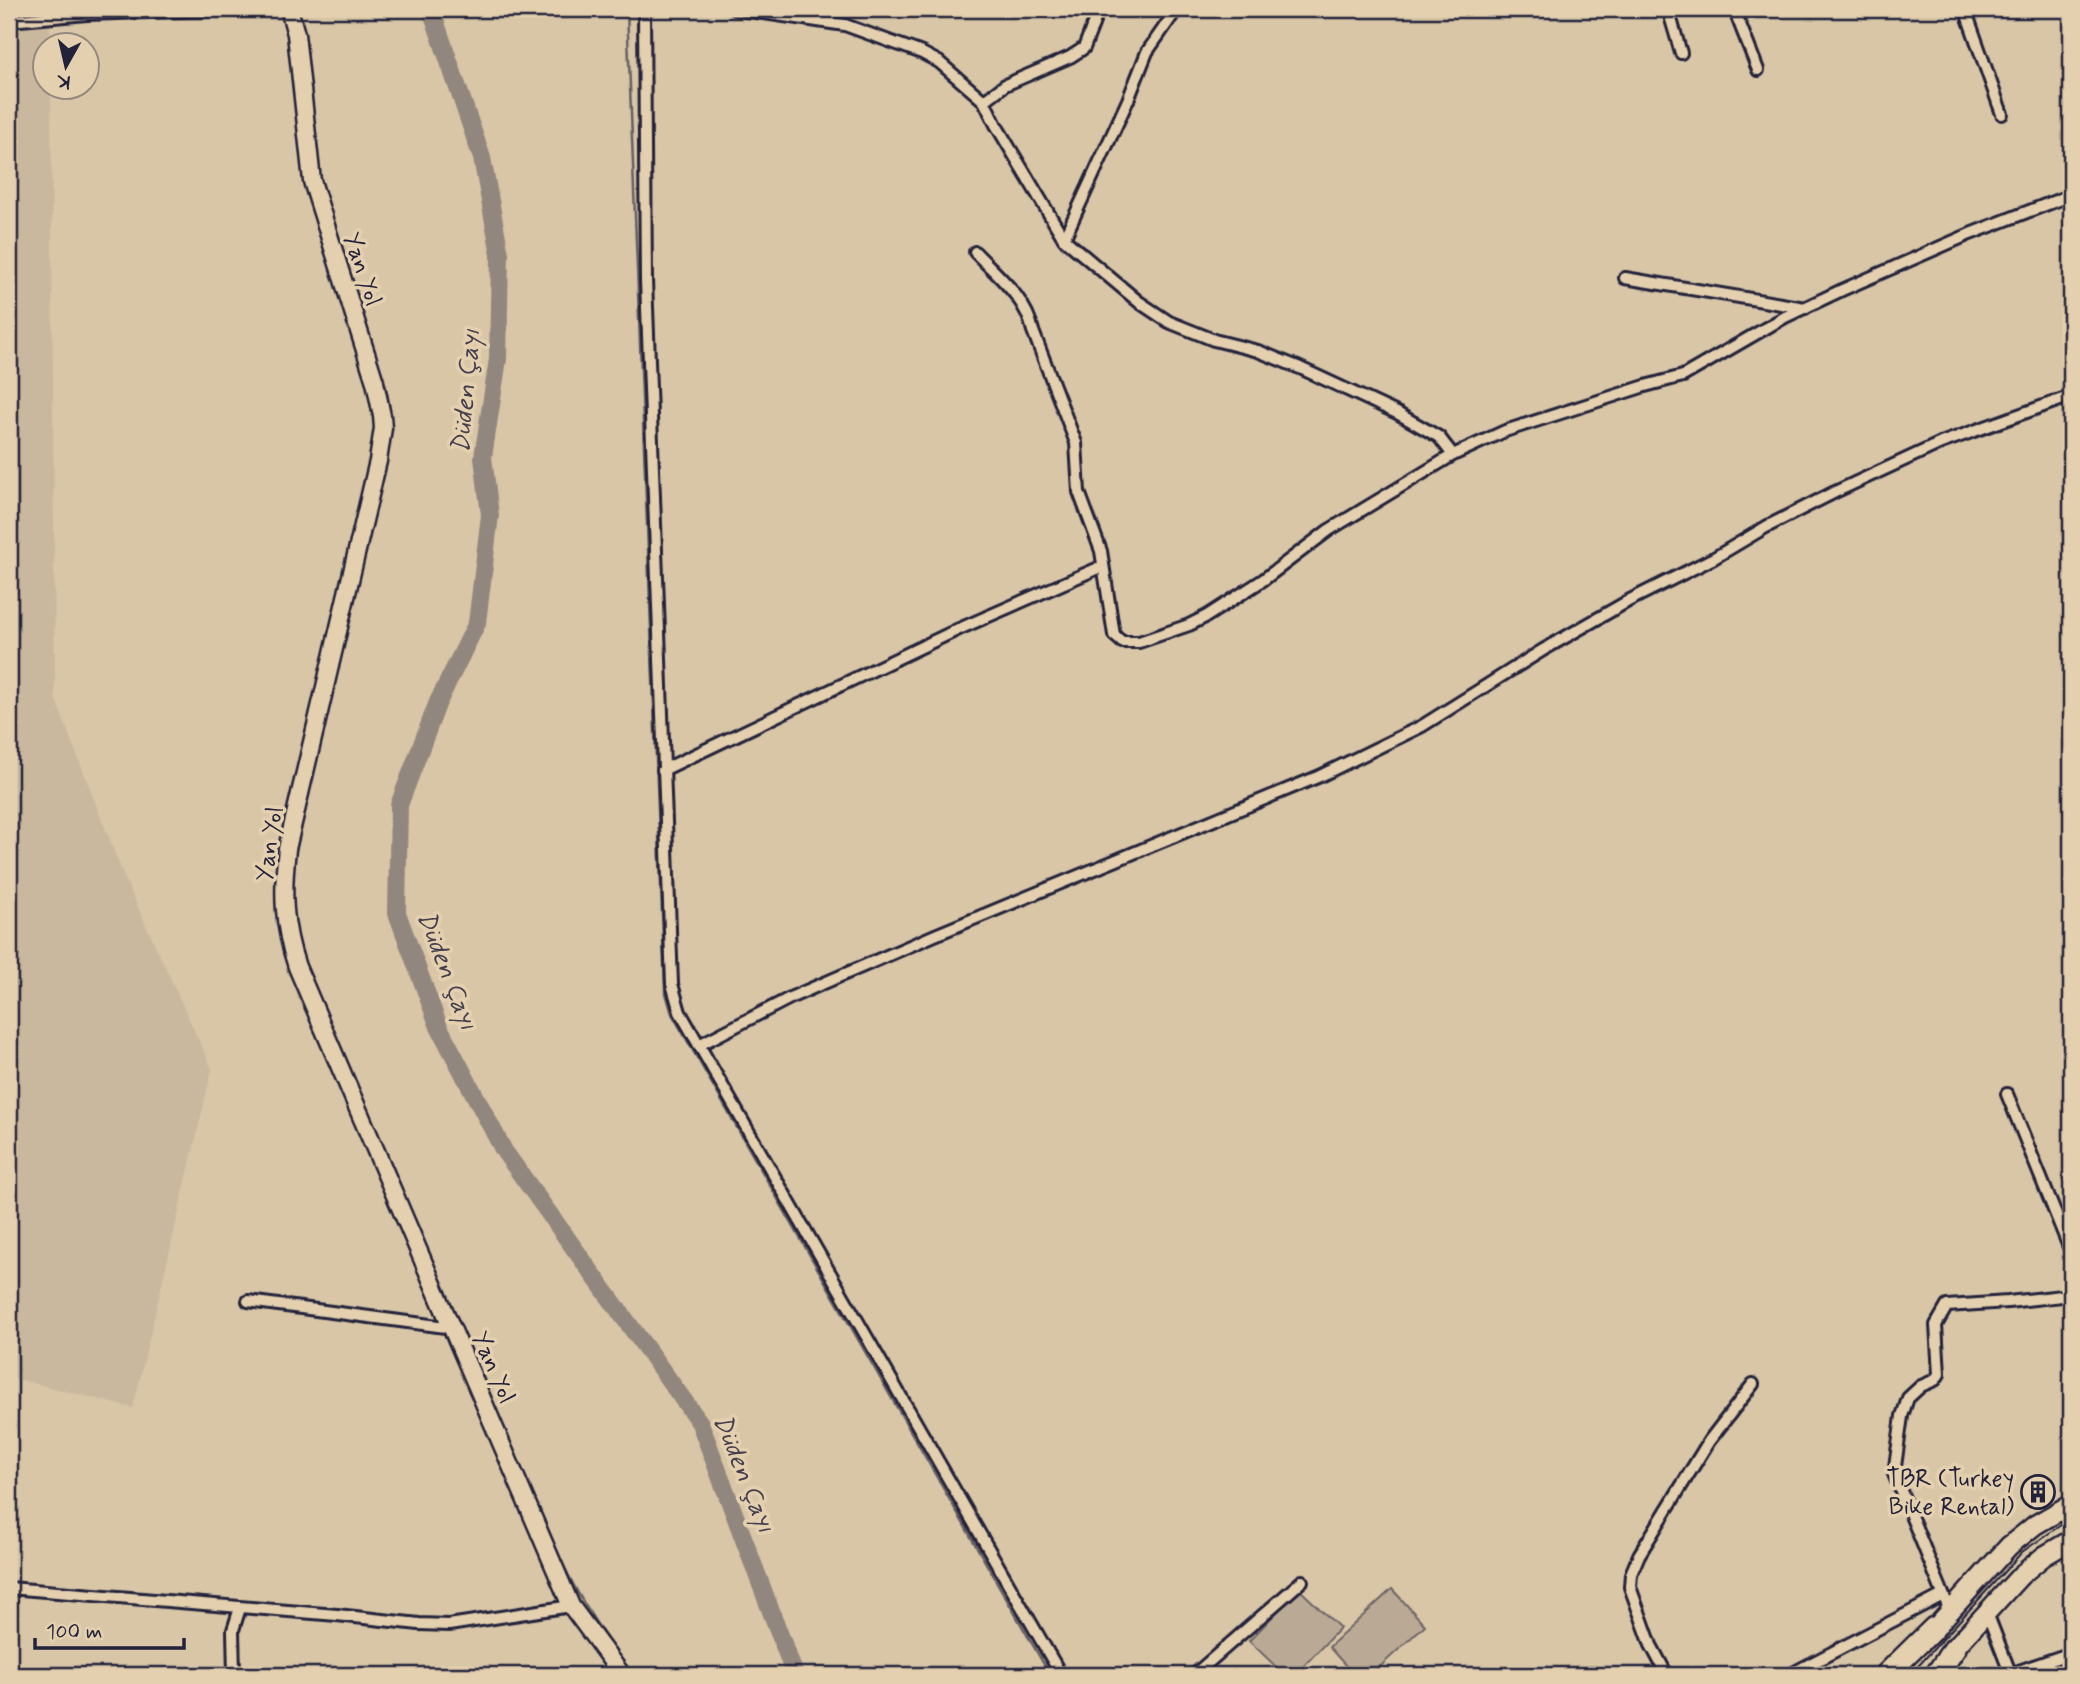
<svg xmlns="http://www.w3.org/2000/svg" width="2080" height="1684" viewBox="0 0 2080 1684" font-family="Mynerve,sans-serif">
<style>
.built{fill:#c9b89e}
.pitch{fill:#baaa95;stroke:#6e6668;stroke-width:2}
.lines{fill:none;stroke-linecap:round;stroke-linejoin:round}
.stream{stroke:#655f63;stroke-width:2.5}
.river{stroke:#92877e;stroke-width:18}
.street-casing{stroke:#22223b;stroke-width:16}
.secondary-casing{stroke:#22223b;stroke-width:21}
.primary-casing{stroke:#22223b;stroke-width:23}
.highway-casing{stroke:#22223b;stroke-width:26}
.street{stroke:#e4d0ae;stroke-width:10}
.secondary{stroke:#e4d0ae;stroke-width:16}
.primary{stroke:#e4d0ae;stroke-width:18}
.highway{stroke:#e4d0ae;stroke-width:21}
.tram{stroke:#22223b;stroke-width:2}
.labels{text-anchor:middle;stroke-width:7;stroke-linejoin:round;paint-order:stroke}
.street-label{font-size:24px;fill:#22223b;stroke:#e4d0ae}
.poi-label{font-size:24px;fill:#22223b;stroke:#e4d0ae;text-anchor:end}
.water-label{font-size:26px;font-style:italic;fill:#44404f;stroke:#e4d0ae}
</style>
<rect width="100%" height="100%" fill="#d8c6a7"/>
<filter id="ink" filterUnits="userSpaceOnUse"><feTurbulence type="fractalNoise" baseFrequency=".0143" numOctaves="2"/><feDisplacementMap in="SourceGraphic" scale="14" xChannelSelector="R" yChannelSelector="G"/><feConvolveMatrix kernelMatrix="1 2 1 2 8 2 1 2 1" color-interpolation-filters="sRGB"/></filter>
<g filter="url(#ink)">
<polygon class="built" points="50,24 50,45 46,46 46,88 51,88 55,698 124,877 212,1069 133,1408 9,1377 9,29"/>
<g class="pitch">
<polygon points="1299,1589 1340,1628 1295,1675 1285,1675 1249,1641"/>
<polygon points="1392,1589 1425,1625 1371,1675 1354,1675 1329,1647"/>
</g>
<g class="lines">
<g class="stream">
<polyline points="298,9 306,41 317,151"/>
<polyline points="627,9 665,990 672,1014 1050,1675"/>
<path d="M 366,328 C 381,372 398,406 387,454"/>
<polyline points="294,856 302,818"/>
<path d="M 301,955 L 562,1562 C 581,1603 606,1639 633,1675"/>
</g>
<polyline class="river" points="431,9 482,158 500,254 498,359 483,457 490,515 477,623 438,702 399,805 397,913 439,1027 504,1151 700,1423 795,1675"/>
<g class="street-casing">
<g id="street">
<polyline points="644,9 646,280 672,984 680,1012 1061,1675"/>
<polyline points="735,9 845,25 922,53 939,62 984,101 996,125 1064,239 1139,302 1169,322 1214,340 1258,351 1300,368 1397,413 1439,437 1453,455"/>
<polyline points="1668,9 1681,53"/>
<polyline points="1734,9 1758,70"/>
<polyline points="1965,9 2002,114"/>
<polyline points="9,21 87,14 240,9"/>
<polyline points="984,101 1005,85 1070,57 1084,48 1099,9"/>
<polyline points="1064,239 1128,100 1147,52 1177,9"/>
<path d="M 975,252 C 998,276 1026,298 1033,331 L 1076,443 L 1079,492 L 1101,551 L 1114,635 L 1122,642 L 1139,642 L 1189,625 L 1207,616 L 1263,580 L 1329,530 L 1453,455 L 1505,431 L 1645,386 L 1683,376 L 1785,317 L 1842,290 L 1970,234 L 2071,195"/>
<polyline points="1625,278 1805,308"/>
<polyline points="663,770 959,629 1103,566"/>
<polyline points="699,1045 792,997 935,935 1320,776 1422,726 1543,650 1630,600 1714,558 1766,527 1835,492 1941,443 2071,396"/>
<polyline points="2007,1094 2071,1252"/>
<polyline points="248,1301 453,1328"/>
<polyline points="9,1588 337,1615 419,1624 449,1625 571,1606"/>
<polyline points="1950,1611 1894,1474 1902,1416 1908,1398 1921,1386 1935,1380 1939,1374 1936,1325 1947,1306 2008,1302 2071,1295"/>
<polyline points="1987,1613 2011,1675"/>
<polyline points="2010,1674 2071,1653"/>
<polyline points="234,1675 233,1630 240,1608"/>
<polyline points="1194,1675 1302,1581"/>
<polyline points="1667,1675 1651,1645 1630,1587 1631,1574 1639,1555 1709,1441 1753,1384"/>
<polyline points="1789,1675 1943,1595"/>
</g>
</g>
<g class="secondary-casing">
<path id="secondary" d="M 289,9 L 296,34 L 312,181 L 375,382 L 382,416 L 383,428 L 378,461 L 287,849 C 282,893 283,925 297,967 L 571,1606 L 622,1675"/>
</g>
<g class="primary-casing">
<g id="primary">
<polyline points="1926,1638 2009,1546 2035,1525 2071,1504"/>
<polyline points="1947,1656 2021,1575 2044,1556 2071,1540"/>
</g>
</g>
<g class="highway-casing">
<g id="highway">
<polyline points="1886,1675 1934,1628"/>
<polyline points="1936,1675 1955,1648"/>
</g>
</g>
<use href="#street" class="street"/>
<use href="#secondary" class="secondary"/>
<use href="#primary" class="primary"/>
<use href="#highway" class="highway"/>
<polyline class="tram" points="1910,1675 2022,1552 2071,1518"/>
</g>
</g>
<defs>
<g id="building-ring" transform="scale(1.75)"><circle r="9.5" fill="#e4d0ae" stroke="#22223b" stroke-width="1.5"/><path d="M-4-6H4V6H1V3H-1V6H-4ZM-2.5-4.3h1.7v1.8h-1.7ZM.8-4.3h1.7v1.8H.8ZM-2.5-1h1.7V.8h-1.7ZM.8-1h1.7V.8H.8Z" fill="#22223b"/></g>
</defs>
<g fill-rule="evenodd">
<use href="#building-ring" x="2038" y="1492"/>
</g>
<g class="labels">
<g class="street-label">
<text transform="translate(363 269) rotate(72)" y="8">Yan Yol</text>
<text transform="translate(269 844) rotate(-81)" y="8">Yan Yol</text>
<text transform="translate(494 1367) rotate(67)" y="8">Yan Yol</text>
</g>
<g class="poi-label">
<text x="2014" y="1486">TBR (Turkey<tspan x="2014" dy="28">Bike Rental)</tspan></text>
</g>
<g class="water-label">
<text transform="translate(465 391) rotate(-85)" y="9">Düden Çayı</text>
<text transform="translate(448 970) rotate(69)" y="9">Düden Çayı</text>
<text transform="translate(745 1473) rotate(68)" y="9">Düden Çayı</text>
</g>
</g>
<rect width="2080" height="1684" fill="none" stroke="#e4d0ae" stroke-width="35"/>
<rect x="18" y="18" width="2045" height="1649" fill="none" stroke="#22223b" stroke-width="2.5" filter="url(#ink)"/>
<g transform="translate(66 66) rotate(188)"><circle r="33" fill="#e4d0ae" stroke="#968a80" stroke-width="2"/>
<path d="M0-5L12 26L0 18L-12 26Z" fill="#22223b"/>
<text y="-10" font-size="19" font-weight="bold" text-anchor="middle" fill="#22223b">K</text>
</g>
<path d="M35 1638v10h149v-10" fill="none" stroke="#22223b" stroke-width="3.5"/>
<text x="46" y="1638" font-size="21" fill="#22223b" stroke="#e4d0ae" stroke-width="5" paint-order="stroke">100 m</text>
</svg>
